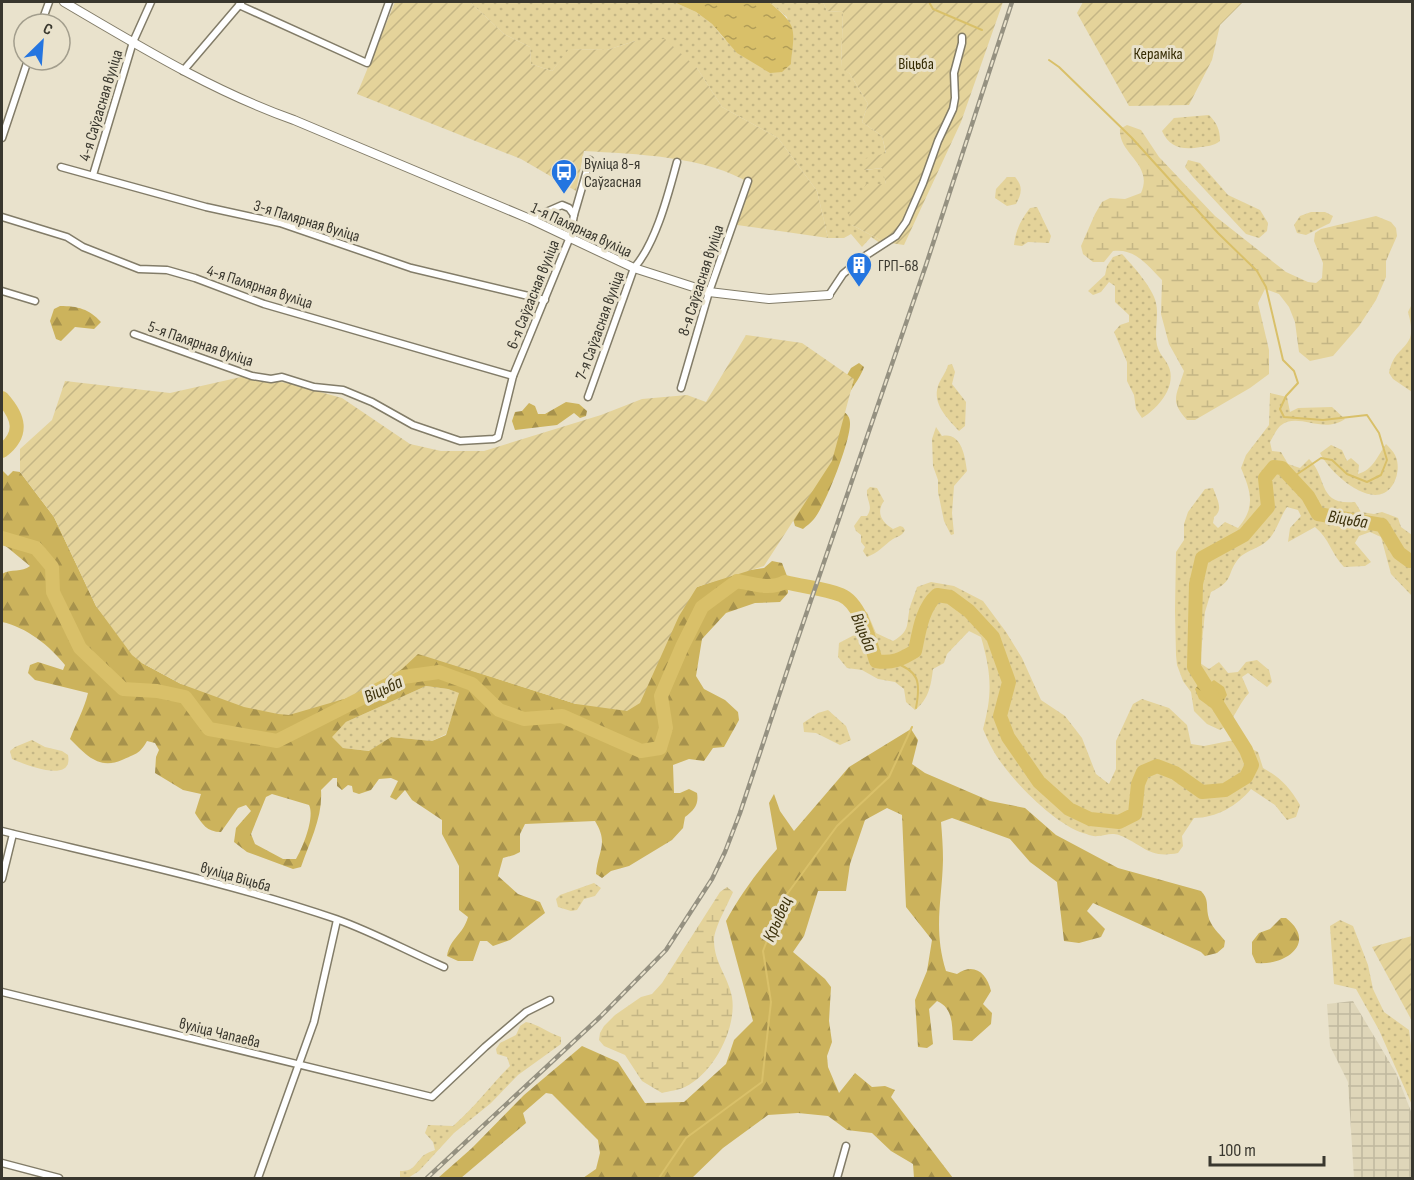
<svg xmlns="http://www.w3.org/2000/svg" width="1414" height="1180" viewBox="0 0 1414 1180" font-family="'Sofia Sans Condensed',sans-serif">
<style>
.industrial{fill:url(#industrial-grid)}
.grass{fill:url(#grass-dots)}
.forest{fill:url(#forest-firs);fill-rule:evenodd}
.wetland{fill:url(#wetland-marsh)}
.garden{fill:url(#garden-furrows)}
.water{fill:url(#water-ripples)}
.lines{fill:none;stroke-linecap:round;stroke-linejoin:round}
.stream{stroke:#d9c069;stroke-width:2}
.river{stroke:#d9c069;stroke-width:14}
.minor-casing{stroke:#827c68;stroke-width:9}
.tertiary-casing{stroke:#827c68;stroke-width:10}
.minor{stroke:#fff;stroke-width:6}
.tertiary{stroke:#fff;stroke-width:8}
.rail-casing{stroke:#959181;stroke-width:4.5}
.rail{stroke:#e9e2cc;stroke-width:2;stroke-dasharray:7;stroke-linecap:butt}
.labels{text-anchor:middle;stroke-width:6;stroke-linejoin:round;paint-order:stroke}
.park-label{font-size:16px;fill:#352b03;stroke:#e9e2cc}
.street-label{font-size:16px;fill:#39372e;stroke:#e9e2cc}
.poi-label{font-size:16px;fill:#39372e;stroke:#e9e2cc;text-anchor:start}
.water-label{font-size:18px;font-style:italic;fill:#3d320c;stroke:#e9e2cc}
</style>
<defs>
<pattern id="industrial-grid" width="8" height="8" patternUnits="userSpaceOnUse" patternTransform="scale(1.5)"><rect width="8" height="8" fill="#dfd6b9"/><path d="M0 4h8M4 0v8" fill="none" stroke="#c0b89f"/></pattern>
<pattern id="grass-dots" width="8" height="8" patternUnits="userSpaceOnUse" patternTransform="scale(1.5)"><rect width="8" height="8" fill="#e4d39a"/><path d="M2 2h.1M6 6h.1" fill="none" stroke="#c4b685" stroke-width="1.8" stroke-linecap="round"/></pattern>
<pattern id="forest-firs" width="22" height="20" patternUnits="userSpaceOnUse" patternTransform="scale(1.5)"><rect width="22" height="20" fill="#ccb35c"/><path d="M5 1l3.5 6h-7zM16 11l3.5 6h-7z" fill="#a7924c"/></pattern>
<pattern id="wetland-marsh" width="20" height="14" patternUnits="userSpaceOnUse" patternTransform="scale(1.5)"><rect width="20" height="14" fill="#e4d39a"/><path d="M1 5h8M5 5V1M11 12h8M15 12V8" fill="none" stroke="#c4b685"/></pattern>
<pattern id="garden-furrows" width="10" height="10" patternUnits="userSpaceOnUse" patternTransform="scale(1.5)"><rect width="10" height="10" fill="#e4d39a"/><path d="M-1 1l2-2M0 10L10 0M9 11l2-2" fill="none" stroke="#c4b685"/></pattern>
<pattern id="water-ripples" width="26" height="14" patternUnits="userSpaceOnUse" patternTransform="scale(1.5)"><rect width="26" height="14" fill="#d9c069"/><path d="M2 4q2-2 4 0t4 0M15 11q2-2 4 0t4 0" fill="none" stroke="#b19d57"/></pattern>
</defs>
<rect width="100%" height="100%" fill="#e9e2cc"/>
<polygon class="industrial" points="1353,1001 1396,1073 1412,1114 1412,1178 1354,1178 1348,1082 1330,1046 1327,1004"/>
<g class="grass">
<polygon points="470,2 676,3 696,12 712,24 725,40 791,64 792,49 787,17 769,2 823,2 827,11 843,12 841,67 850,74 868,104 862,122 882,136 886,154 864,160 865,170 883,168 886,184 852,225 884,242 880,243 871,237 862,247 851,234 844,238 828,238 817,191 778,138 722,107 697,68 635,41 607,50 570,49 552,71 531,64 530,47 504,34"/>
<path d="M 1209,115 C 1217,123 1220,130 1220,141 C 1213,146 1209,146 1201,147 C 1184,150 1170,149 1162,131 L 1174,118 Z"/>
<polygon points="1188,160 1200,163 1228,195 1260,210 1268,223 1267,231 1259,238 1246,234 1193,177 1185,167"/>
<path d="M 1007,177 L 1015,177 C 1023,186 1022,193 1016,204 L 1007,206 L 995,198 L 996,189 Z"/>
<path d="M 1037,207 L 1051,236 L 1049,243 L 1028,242 L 1022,246 L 1014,245 C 1016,229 1021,220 1030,208 Z"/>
<polygon points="1311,212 1325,212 1333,216 1330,223 1306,235 1297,233 1294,225 1300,216"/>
<path d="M 1122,254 C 1133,266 1153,288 1156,303 C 1159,316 1154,331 1157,345 C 1159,354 1164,357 1168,365 C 1178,385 1159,408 1142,418 L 1136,409 L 1134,395 L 1127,381 L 1127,362 L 1114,332 L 1120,325 L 1129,322 L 1129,315 L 1115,302 L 1115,286 L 1109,282 L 1101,292 L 1093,295 L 1088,291 L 1105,275 L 1107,266 L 1113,257 Z"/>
<path d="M 1412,304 L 1412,392 L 1393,379 L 1389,373 C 1393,352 1403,352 1410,338 C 1413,330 1410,320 1408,312 Z"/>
<path d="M 952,364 L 955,372 L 952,384 L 966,402 L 965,426 L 959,431 C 948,419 932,404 938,386 C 940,379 946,373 948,365 Z"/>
<path d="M 1270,393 L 1287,397 L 1290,412 L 1298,408 L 1332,407 L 1345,419 C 1322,435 1298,411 1280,426 C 1276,430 1273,437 1270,442 L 1272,451 L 1281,452 L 1288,464 L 1300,468 L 1309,459 C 1328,477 1317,506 1355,502 L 1361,512 L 1374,514 L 1382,512 L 1398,518 L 1401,527 L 1412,535 L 1412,596 L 1391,574 L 1381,537 L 1370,532 L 1359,536 L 1355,543 L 1371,562 L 1365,566 L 1344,567 C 1332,555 1329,538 1315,527 L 1288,542 L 1290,528 L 1301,516 L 1298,510 L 1287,507 C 1280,517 1277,531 1268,540 C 1260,548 1246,551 1240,557 C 1225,574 1236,580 1211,592 L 1205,612 L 1200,663 L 1209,669 L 1219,662 L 1228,673 L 1238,672 L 1246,662 L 1257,660 L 1269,670 L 1272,682 L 1267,687 L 1248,673 L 1242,677 L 1249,693 C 1238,704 1234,723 1220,730 L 1207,724 L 1194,711 L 1191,692 L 1183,681 L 1177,665 L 1176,655 L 1175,611 L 1176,552 L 1184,540 L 1184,524 L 1188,512 L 1205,489 L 1213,488 C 1217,499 1224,510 1214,517 L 1213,523 L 1218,528 L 1225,522 L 1238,528 C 1256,507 1251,492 1241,468 L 1246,455 L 1269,425 Z"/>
<path d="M 936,427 L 942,436 C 961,432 965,455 967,471 L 954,486 L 952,513 L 954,534 L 951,535 L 944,521 L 938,492 L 938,480 L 933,466 L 932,439 Z"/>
<path d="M 1386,444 C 1389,447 1393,451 1395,455 C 1401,466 1397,487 1384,493 C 1363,503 1329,471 1320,453 L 1331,445 L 1342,450 L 1347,461 L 1351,458 L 1359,465 L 1358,474 C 1373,470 1378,455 1386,444 Z"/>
<path d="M 870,487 L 877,488 L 884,501 C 876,512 881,522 893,529 L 900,526 L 903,527 L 905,530 C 902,536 898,536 893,539 C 883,546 878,553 867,557 L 863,551 L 865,547 L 861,542 L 861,535 L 856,531 L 854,526 L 861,516 L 867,516 C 874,506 866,501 867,490 Z"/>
<path d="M 931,582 L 954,586 L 983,601 L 1006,632 L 1022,658 L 1041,700 L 1065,716 L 1082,738 L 1096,774 L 1109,784 L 1116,769 L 1116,741 L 1133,704 L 1142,699 L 1169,708 L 1187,725 L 1191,744 L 1204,746 L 1234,740 L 1258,752 L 1263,768 C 1280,777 1290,788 1300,805 L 1296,817 L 1287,820 L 1275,805 L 1251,789 C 1237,806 1216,818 1194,818 L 1182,836 L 1183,846 L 1178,853 C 1148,859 1144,845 1119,835 C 1110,832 1105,836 1097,836 C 1093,837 1087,834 1083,833 C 1054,824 1007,776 993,750 C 989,743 986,736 983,729 C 993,693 991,672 981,637 L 969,631 L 947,654 L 944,663 L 933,669 C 931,685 929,699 915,710 L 906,702 L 904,689 L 895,682 L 878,679 L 862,670 L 847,668 L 838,657 L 839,643 L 858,633 L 852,623 L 861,612 L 867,612 L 876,633 L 893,641 C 911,631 906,624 910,607 C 912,600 915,594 917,587 Z"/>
<polygon points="426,686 448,689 460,693 446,734 432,741 391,737 370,751 343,748 331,737 346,722"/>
<polygon points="828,710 846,726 851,740 840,745 816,733 804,732 803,723 818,713"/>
<path d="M 32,740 L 45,747 L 62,751 L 68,755 C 74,785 24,764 12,759 L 10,751 L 15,747 Z"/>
<polygon points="594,883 601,888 595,896 584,899 577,910 571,911 558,907 556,899 560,895"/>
<polygon points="1340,920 1353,926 1368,965 1373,989 1384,1012 1409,1030 1412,1053 1412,1105 1379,1030 1356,989 1334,984 1330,926"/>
<path d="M 526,1022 C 538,1024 548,1033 561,1037 L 561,1044 L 518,1075 L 491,1103 L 454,1133 L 419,1171 L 408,1178 L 400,1178 L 400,1171 C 413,1171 413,1167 421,1158 C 424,1154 430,1152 435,1150 L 433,1142 L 425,1133 L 428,1125 L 453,1126 C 474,1108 490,1086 510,1066 L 507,1057 L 497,1054 L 496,1049 L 500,1043 L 516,1035 L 520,1026 Z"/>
</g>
<g class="forest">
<path d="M 60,306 C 78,306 89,309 101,322 L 94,329 L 75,327 L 61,341 L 56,339 L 50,321 L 54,309 Z"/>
<path d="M 859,363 L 864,367 C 859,382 844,395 843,411 C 847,414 850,417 850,423 C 851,440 825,506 814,519 C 811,523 806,526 803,529 L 795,526 L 791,512 L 843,382 L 851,368 Z"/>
<polygon points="566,402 579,404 587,411 586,416 580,418 574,413 557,425 515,430 512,421 515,412 522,411 529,403 535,406 538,414 545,414"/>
<path d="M 2,470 L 8,476 L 13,471 L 20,472 L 54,517 L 96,606 L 142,663 L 181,684 L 344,699 L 381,684 L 401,669 L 418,653 L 576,704 L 665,613 L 697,587 L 743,571 L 764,568 L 772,561 L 782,563 L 787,576 L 788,593 L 780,602 L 755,603 L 726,613 L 702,639 L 696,676 L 704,689 L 725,700 L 738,712 L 739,720 L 724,747 L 713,748 L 704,761 L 689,759 L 673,765 L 674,793 L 680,793 L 689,789 L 697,793 C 699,805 694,810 685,817 L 683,828 L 672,840 L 629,866 L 611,871 L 602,878 L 596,874 C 598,850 609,844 595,821 L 525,824 L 520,834 L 520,852 L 514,855 L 503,858 L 498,876 L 518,894 L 540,902 L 545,913 L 510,940 L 493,946 L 487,941 L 480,941 L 473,961 L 458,961 L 447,956 C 450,938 463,935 468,917 L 459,910 L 459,866 L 442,834 L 442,820 L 412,800 L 405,790 L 396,800 L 390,797 L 398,781 L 391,778 L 379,779 L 371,790 L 359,794 L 353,792 L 352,786 L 348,785 L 342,790 L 337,786 L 337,778 L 333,778 L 321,790 C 323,817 310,841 301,867 L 293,869 L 247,852 L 234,842 L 236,828 L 251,811 L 246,805 L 238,808 L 221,832 C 207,832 202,824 195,813 L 201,794 L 183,790 L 155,773 L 156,757 L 159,750 L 155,743 L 147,741 C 140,754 135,754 122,760 C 99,770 86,755 70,739 C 76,723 84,710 88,693 L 35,680 L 28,673 L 30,665 L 38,662 L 63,670 L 65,665 C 50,646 26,627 2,622 L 2,574 C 11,568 22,573 30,566 L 2,543 ZM 426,686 L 448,689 L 459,693 L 446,735 L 432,741 L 391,737 L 369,751 L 343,748 L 332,737 L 346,722 ZM 272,794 L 309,805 C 315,817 303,847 296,859 L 283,859 L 255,844 L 251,834 L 266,797 Z"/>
<path d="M 911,729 L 918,740 L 912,764 L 925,773 L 990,801 L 1025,808 L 1056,835 L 1118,868 L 1201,891 C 1209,899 1206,905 1208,915 C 1210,926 1219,933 1225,941 L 1224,947 L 1217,953 L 1205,956 L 1201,952 L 1093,903 L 1087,911 L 1105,929 L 1101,937 L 1079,943 L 1064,941 L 1057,882 L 1030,862 L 1010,839 L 952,818 L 941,822 C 942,834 943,847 943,860 C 942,901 933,929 946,971 L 957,974 C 974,962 987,973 991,991 L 983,1004 L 992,1013 L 991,1024 L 972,1041 L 953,1040 C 952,1024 953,1008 937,1001 L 929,1009 L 933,1044 L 927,1048 L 918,1047 L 915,1000 L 927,971 L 932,940 L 906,907 L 902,815 L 887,808 L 865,820 L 850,864 L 846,891 L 818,891 L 804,936 L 793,952 L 825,979 L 831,987 L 829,1021 L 832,1042 L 827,1056 L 828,1067 L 839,1093 L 855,1073 L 872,1087 L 885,1086 L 895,1090 L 891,1097 L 953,1178 L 914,1178 L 913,1164 L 891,1151 L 872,1133 L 847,1130 L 828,1116 L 798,1113 L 768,1115 L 723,1148 L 692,1178 L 583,1178 L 596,1169 L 600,1153 L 598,1140 L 552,1094 L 546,1093 L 523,1113 L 526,1123 L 461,1178 L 438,1178 L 472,1148 L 524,1095 L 582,1046 L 618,1062 L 645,1103 L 684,1102 L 726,1064 L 734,1040 L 753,1021 L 726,921 C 741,894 757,872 777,849 L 769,803 L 774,794 L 780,811 L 794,831 L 849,767 Z"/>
<path d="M 1281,918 L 1286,918 C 1318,943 1285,966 1256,963 L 1252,954 L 1252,942 L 1259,933 L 1270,929 Z"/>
</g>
<g class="wetland">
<path d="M 1127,125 L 1141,130 L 1159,157 L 1215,216 L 1286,272 L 1308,282 L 1316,283 L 1322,278 L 1323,263 L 1314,241 L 1315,233 L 1321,229 L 1376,216 L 1391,222 L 1396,228 L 1397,236 L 1386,261 L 1386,277 L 1376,300 L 1359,326 L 1333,356 L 1310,361 L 1299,352 L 1295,322 L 1289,307 L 1279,294 L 1265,289 L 1258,303 L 1269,350 L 1269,374 L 1250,388 L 1195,420 L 1187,420 C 1169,400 1177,395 1184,371 L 1169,344 L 1161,314 L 1162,280 C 1147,265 1135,248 1113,251 L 1104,262 L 1093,262 L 1083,254 L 1081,246 L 1095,214 L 1102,202 L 1110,198 L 1125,199 L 1141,193 C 1154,164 1118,154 1120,129 Z"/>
<path d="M 727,887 L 733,892 C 728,904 714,928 714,940 C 714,963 728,976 732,997 C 737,1028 714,1073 685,1087 C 679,1090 669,1091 662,1093 L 642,1081 L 625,1055 L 604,1046 L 599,1040 L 600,1033 L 604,1026 L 615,1015 L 641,997 L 652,994 L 662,983 L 720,892 Z"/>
</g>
<g class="garden">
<path d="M 395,2 L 470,2 L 504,34 L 530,47 L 531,64 L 552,71 L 569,49 L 607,50 L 635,41 L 665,39 L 697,68 L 722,107 L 778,138 L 817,191 L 828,238 L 737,225 L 751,184 C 707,156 635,154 584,151 L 576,191 L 521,159 L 357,94 Z"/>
<polygon points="823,2 1003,2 961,122 904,245 884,242 852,225 849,214 866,184 886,184 882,168 864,170 864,159 886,153 882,136 862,122 868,104 850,74 841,68 843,12 827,11"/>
<polygon points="1083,2 1243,2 1220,25 1212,60 1189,105 1129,106 1077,13"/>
<polygon points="746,335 802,343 854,379 832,461 764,566 697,587 679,616 640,703 627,711 576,704 418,654 402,669 381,684 344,699 289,715 278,714 244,707 181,684 142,663 132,655 96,606 54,517 20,472 20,449 52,420 65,381 170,393 241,377 288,383 342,398 410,444 441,451 484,451 601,415 642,399 687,395 706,402"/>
<polygon points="1412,936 1412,1021 1372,947"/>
</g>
<g class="water">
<path d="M 668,2 L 769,2 C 799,27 794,28 791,64 L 782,72 L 770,73 L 737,53 L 712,24 L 696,12 L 676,3 Z"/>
<path d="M 1214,680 L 1224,687 L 1227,695 C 1223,701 1223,707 1218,713 L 1199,699 L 1195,689 L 1199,684 L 1205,686 Z"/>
</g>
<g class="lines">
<g class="stream">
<polyline points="929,2 933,9 982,30"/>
<polyline points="1049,60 1059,67 1132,138 1218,233 1257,271 1266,287 1283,360 1294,371 1298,383 1286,396 1280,409 1284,417 1323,420 1367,415 1379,433 1387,460 1381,475 1367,482 1347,474 1332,460 1321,458 1290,479"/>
<path d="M 893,662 C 919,671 921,681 916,708"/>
<polyline points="659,1178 686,1138 762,1082 771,1002 763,951 782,901 837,826 889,777 912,727"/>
</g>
<g class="river">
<path d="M 2,398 C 19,417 24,434 2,451"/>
<path d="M 2,538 L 36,548 L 52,567 L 53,592 L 80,648 L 123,689 L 157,691 L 185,697 L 209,729 L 277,741 L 403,677 L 439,672 L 472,684 L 499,710 L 524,719 L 562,716 L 641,751 L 660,748 L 666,728 L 661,696 L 682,647 L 702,607 L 737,581 C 753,584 770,590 785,582 C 803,587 824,588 841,595 C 861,603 870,642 876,661 C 892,664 902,659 915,651 C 919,632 922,608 937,595 L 950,597 L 969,611 L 993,637 L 1009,682 L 1000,716 L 1008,737 L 1039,782 L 1069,809 L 1090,819 L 1119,822 L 1135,814 L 1138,784 L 1143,772 L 1157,766 L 1175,773 L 1202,792 L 1225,790 L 1246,777 L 1252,765 L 1246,750 L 1194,667 L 1196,584 L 1202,558 L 1244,535 L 1268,507 L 1265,478 L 1274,467 L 1282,468 L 1308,496 L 1318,514 L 1382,525 L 1399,553 L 1410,561 L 1412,560"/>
</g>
<g class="minor-casing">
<g id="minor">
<polyline points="239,5 367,63 389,2"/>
<polyline points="41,24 49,2"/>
<polyline points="183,71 241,3"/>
<polyline points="2,138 28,60"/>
<polyline points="61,167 206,207 280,223 411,268 545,300"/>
<polyline points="93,175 133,42 151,2"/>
<polyline points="2,217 67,237 83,247 139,269 167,270 195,278 264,304 513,376"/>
<polyline points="530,219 562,205 569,208 574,215"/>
<polyline points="2,291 35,301"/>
<polyline points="829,295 843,274 862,258 896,236 906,222 923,183 938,141 953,109 955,98 954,73 962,43 962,37"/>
<polyline points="134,334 252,376 271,379 282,377 314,387 343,390 372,402 413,425 460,441 494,439 498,437 513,376 570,237 574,215 590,160"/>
<polyline points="681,388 709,292 748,181"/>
<path d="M 588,397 L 634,268 C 656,243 668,195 677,162"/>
<path d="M 2,831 C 113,858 227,882 336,919 C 373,932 409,952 444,967"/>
<polyline points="2,879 13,834"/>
<polyline points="2,992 432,1097 485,1047 526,1012 550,1000"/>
<polyline points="2,1163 59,1178"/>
<polyline points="258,1178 314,1022 337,920"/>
<polyline points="837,1178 846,1146"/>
</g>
</g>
<g class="tertiary-casing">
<path id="tertiary" d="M 64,2 C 139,46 212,91 294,120 L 530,219 L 634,268 L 709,292 L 769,299 L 829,295"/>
</g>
<use href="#minor" class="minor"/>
<use href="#tertiary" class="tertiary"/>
<g class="rail-casing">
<polyline id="rail" points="427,1178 600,1017 666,950 712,879 725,852 740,813 798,638 926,265 1012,2"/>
</g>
<use href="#rail" class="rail"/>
</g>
<defs>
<g id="bus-pin" transform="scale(1.35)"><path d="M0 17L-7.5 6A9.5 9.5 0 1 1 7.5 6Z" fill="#2475e0" stroke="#e9e2cc"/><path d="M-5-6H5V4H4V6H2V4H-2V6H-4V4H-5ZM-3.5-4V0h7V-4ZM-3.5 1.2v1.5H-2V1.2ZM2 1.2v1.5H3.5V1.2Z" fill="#fff"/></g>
<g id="building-pin" transform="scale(1.35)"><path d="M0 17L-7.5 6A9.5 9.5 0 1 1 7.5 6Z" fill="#2475e0" stroke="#e9e2cc"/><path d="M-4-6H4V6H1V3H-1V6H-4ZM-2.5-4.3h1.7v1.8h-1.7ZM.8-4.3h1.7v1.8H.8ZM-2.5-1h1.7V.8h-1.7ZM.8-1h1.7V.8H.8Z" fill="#fff"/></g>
</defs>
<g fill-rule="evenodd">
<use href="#bus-pin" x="564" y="172"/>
<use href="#building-pin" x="859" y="265"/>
</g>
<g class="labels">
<g class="park-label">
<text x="1158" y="59">Кераміка</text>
<text x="916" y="69">Віцьба</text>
</g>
<g class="street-label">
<text transform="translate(100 105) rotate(-73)" y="6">4-я Саўгасная вуліца</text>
<text transform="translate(307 220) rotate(17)" y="6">3-я Палярная вуліца</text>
<text transform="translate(582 229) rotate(25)" y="6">1-я Палярная вуліца</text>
<text transform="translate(700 280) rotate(-72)" y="6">8-я Саўгасная вуліца</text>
<text transform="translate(260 286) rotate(18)" y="6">4-я Палярная вуліца</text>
<text transform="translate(532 294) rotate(-68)" y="6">6-я Саўгасная вуліца</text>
<text transform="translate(599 325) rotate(-70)" y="6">7-я Саўгасная вуліца</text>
<text transform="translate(201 343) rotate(19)" y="6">5-я Палярная вуліца</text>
<text transform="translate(236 876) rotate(16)" y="6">вуліца Віцьба</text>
<text transform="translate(220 1032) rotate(14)" y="6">вуліца Чапаева</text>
</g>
<g class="poi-label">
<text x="584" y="169">Вуліца 8-я<tspan x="584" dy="18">Саўгасная</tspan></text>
<text x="878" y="271">ГРП-68</text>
</g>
<g class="water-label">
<text transform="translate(1348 519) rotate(9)" y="6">Віцьба</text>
<text transform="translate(864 632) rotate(67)" y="6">Віцьба</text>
<text transform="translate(383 689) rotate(-25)" y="6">Віцьба</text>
<text transform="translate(777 919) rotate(-66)" y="6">Крывец</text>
</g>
</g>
<rect width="1414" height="1180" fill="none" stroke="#39372e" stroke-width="6"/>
<g transform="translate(42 42) rotate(25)"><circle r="28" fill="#e9e2cc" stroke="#a39e8d" stroke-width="1.5"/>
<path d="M0-4.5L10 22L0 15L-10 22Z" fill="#2475e0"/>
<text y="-9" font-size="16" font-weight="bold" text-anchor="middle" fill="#39372e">С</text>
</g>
<path d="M1210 1156v9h114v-9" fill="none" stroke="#39372e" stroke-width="3"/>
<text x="1219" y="1156" font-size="18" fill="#39372e" stroke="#e9e2cc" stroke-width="4.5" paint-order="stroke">100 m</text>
</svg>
